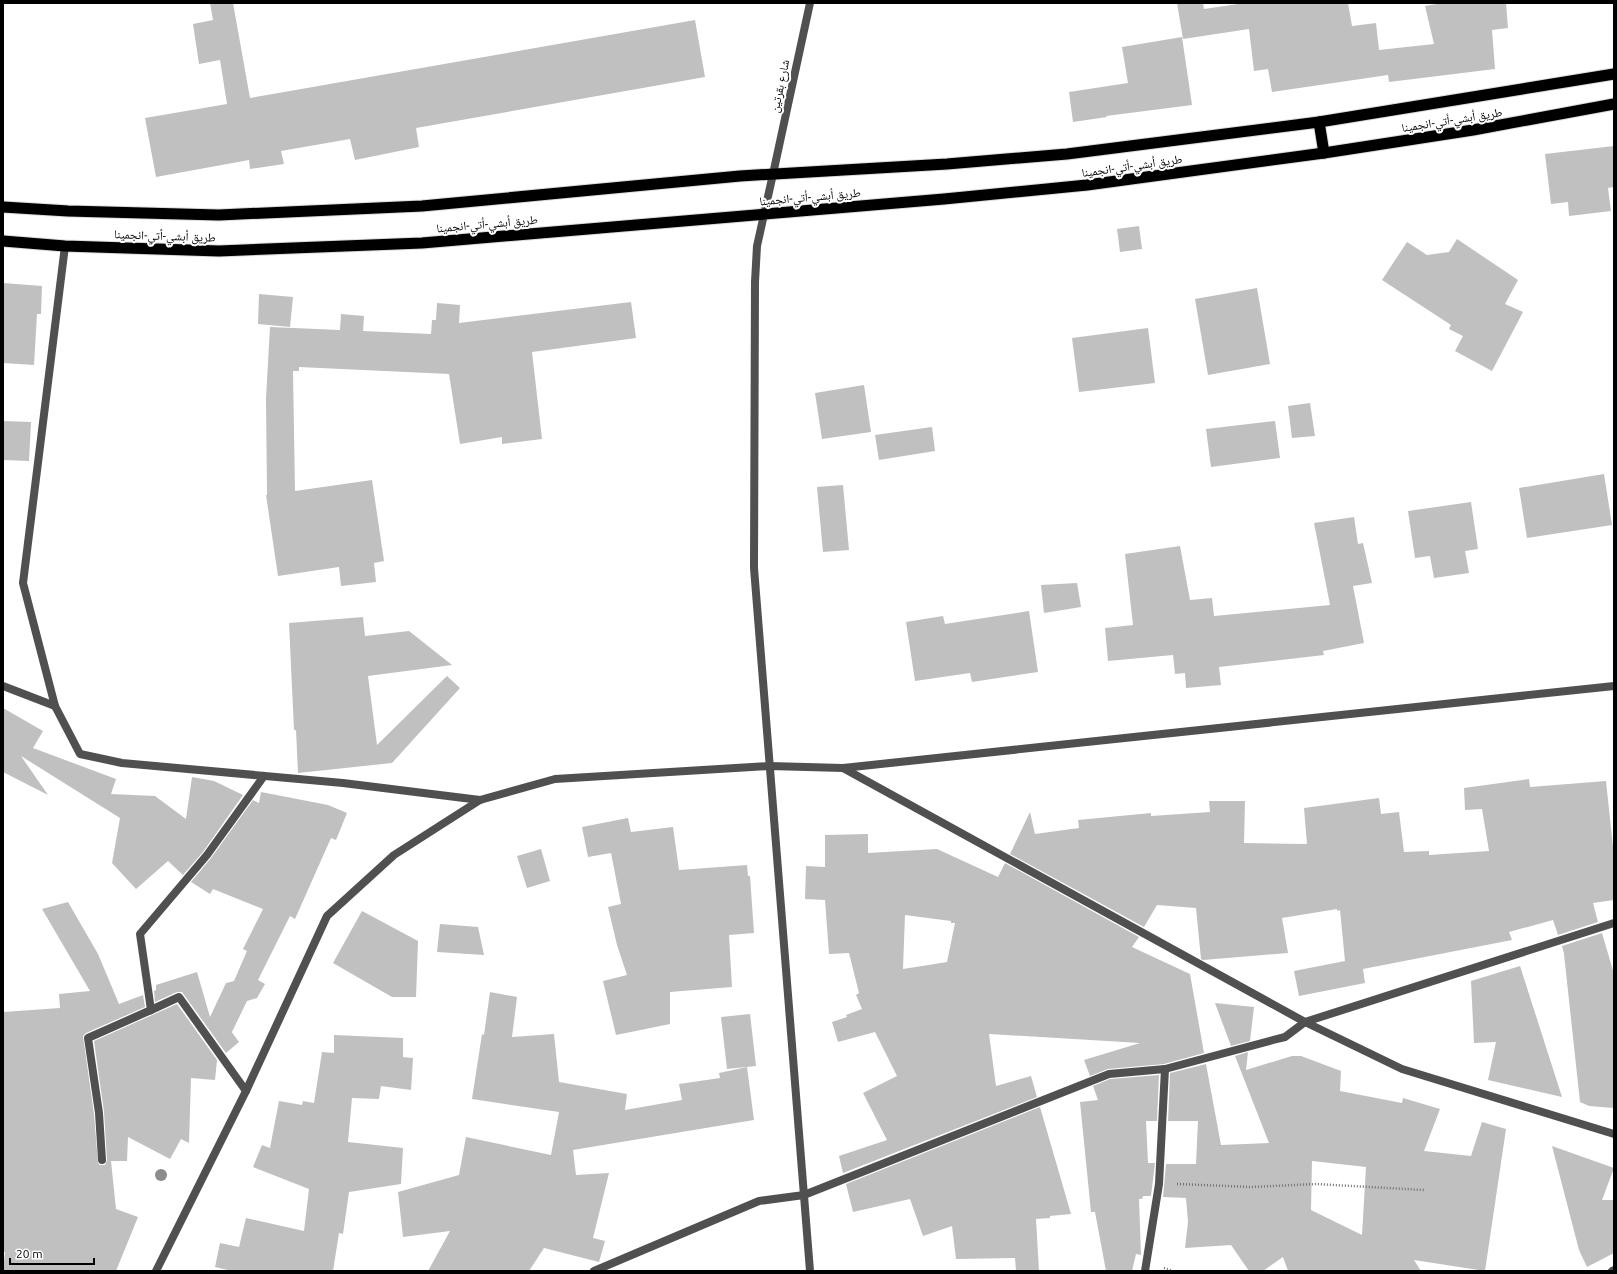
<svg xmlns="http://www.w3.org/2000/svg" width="1617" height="1274" viewBox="0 0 1617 1274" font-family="Ubuntu,'Noto Naskh Arabic',sans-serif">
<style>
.building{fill:#c0c0c0;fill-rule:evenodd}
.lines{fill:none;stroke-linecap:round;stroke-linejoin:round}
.trunk-casing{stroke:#dbdbdb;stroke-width:13}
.path{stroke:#727272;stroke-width:2.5;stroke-dasharray:1 2;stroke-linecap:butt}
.minor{stroke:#505050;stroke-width:8}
.tertiary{stroke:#505050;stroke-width:8}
.trunk{stroke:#000;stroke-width:11}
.tree{fill:#8c8c8c}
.labels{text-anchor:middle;stroke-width:4;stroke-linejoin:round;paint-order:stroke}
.street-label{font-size:12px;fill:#000;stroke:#fff}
</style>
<rect width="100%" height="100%" fill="#fff"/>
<g class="building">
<polygon points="210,3 233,3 250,98 695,20 705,77 416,128 419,147 355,160 350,139 281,151 284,164 250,169 249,160 156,177 145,118 227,104 220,60 199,64 193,24 213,20"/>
<polygon points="1177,3 1203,3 1204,9 1245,3 1348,3 1352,26 1376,23 1379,50 1434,44 1425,6 1443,3 1506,3 1508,28 1492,30 1495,69 1389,82 1388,75 1272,92 1268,69 1254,71 1249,29 1183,39"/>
<polygon points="1182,37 1192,105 1106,116 1107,117 1073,122 1069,92 1128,83 1122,47"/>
<polygon points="1614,146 1614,187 1608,188 1611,211 1569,216 1568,202 1551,204 1545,154"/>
<polygon points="1139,226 1142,249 1120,252 1117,229"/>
<polygon points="1457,239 1518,280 1505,304 1523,312 1492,371 1455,351 1463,336 1449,329 1451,325 1382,280 1407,242 1427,255 1449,252"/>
<polygon points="3,283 42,286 41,314 37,314 34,365 3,363"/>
<polygon points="1257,288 1270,364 1208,375 1195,299"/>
<polygon points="259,294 293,297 290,327 258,324"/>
<polygon points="631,302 636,338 532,352 542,439 502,444 502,437 460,444 449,374 299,367 299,371 293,371 295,491 372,480 384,561 374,563 376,582 341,586 339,567 278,576 266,495 267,495 266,398 270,327 340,330 341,314 364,316 363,331 431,334 432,320 436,320 437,303 460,305 459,323"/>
<polygon points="1148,328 1155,383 1079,392 1072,338"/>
<polygon points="864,385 871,432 822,439 815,393"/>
<polygon points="1310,403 1315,436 1292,438 1288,406"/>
<polygon points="3,421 31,422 29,461 3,460"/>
<polygon points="1275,421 1280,458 1211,467 1206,429"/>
<polygon points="932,427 935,451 879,460 875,435"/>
<polygon points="1604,474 1612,525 1527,538 1519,488"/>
<polygon points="843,485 849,550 823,552 817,487"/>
<polygon points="1471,502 1478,549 1465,551 1469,573 1434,578 1430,556 1415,558 1408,511"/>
<polygon points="1354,517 1358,544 1363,543 1372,583 1353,586 1364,643 1323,651 1324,655 1219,667 1221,685 1186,688 1185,673 1175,674 1173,655 1108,661 1105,628 1133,625 1125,554 1180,546 1190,600 1212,598 1214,616 1330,605 1314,523"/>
<polygon points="1077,583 1081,607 1044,613 1041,585"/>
<polygon points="1029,611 1038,672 972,682 970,673 915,681 906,622 943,616 945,624"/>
<polygon points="363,617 365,636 409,631 452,665 368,676 377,745 447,676 460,688 392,763 298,773 296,730 294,730 289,623"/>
<polygon points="3,708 43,731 33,748 116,779 111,794 155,796 186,819 192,777 214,781 243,795 203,852 183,875 168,861 136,889 112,863 120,818 21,756 48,795 3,772"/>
<polygon points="1529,779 1530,787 1606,781 1614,856 1614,900 1593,903 1598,922 1558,935 1553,920 1509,932 1512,940 1363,969 1365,983 1299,996 1294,971 1345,961 1340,910 1337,911 1337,909 1282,918 1288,953 1203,960 1201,959 1196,908 1157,905 1144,927 1010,854 1030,812 1035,834 1079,828 1078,820 1151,813 1151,816 1210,812 1209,801 1245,801 1244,843 1307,844 1304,808 1379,798 1381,814 1399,812 1404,852 1429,851 1429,855 1489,851 1482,809 1465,810 1464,788"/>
<polygon points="261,792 328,805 347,813 336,840 331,838 295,919 290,916 258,980 265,984 257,998 247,1001 232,1032 231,1031 239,1042 226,1053 182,992 177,992 155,1002 154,991 156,990 156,985 197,972 210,1017 226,983 234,981 247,951 243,949 263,909 213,889 210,894 191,882 211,858 253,800 259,803"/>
<polygon points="628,818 631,832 673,827 679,870 747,865 748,876 750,876 754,933 729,935 732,987 670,992 670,1024 616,1035 603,981 627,975 617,945 608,907 621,904 611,853 588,857 582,827"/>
<path d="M 868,834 L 868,853 L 937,849 L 998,877 L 1005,863 L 1139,937 L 1132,947 L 1190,974 L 1204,1053 L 1164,1064 L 1108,1069 L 1090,1076 L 1084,1060 L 1140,1043 L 989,1034 L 996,1086 L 1031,1076 L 1037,1097 L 843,1173 L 839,1156 L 887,1140 L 863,1093 L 897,1076 L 875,1032 L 838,1042 L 832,1022 L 847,1017 L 846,1015 L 862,1009 L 856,995 L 859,993 L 849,953 L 829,954 L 825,900 L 805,899 L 806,866 L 825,867 L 825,835 ZM 905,915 L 951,921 L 951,923 L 955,923 L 947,962 L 903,969 Z"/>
<polygon points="541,849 550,881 527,888 517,856"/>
<polygon points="68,902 98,954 119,1004 143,995 145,1007 86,1033 83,1036 94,1114 98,1163 100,1165 105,1165 107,1160 104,1112 94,1041 177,1004 217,1060 215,1080 191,1078 189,1143 181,1139 170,1159 128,1137 127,1161 111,1161 116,1209 138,1217 116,1271 3,1271 5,1252 3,1252 3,1012 60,1008 59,994 90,991 42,909"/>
<polygon points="362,911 418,941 416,997 392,997 333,963"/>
<polygon points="440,924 478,927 484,955 437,952"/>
<polygon points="1602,933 1614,974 1613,1108 1589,1106 1580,1102 1564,954 1562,946"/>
<polygon points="1520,966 1562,1097 1488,1080 1496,1042 1474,1043 1471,981"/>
<polygon points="490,992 517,997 512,1037 554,1034 559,1082 627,1094 625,1110 682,1100 679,1084 720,1078 719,1073 747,1067 754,1120 573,1150 576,1175 609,1173 593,1238 605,1241 599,1262 544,1248 529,1271 428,1271 450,1231 403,1237 398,1192 459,1175 466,1137 551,1155 559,1112 472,1099 482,1034 484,1035"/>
<polygon points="1215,1003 1254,1007 1250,1041 1231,1046"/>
<polygon points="750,1014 756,1066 727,1069 721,1017"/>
<polygon points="334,1035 403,1038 403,1057 413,1058 411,1090 381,1086 379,1099 352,1098 348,1142 403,1148 401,1184 349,1192 343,1234 339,1233 333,1271 232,1271 215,1267 220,1243 239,1247 246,1218 304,1231 309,1189 253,1167 262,1145 270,1148 279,1101 302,1105 303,1101 314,1103 322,1052 334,1053"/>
<path d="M 1248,1052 L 1246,1070 L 1292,1056 L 1301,1056 L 1341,1071 L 1340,1091 L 1402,1103 L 1403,1098 L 1440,1109 L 1424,1151 L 1471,1156 L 1482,1122 L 1506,1129 L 1485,1271 L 1414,1260 L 1421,1271 L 1288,1271 L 1283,1257 L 1263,1271 L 1249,1271 L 1231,1245 L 1185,1248 L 1188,1222 L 1186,1198 L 1163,1197 L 1166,1164 L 1196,1164 L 1198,1121 L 1168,1121 L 1170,1073 L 1206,1064 L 1221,1145 L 1269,1143 L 1235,1056 ZM 1312,1161 L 1366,1167 L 1362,1235 L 1311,1210 Z"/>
<polygon points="1159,1075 1157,1121 1146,1121 1148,1163 1155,1163 1151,1196 1143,1196 1142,1199 1139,1199 1141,1255 1136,1254 1132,1271 1106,1271 1095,1212 1091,1212 1080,1102 1098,1100 1093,1086 1110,1079"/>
<polygon points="1040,1107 1071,1214 1050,1216 1050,1218 1036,1219 1039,1271 1016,1271 1015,1258 956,1259 952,1226 923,1236 910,1199 853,1212 846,1184"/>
<polygon points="1552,1146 1614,1168 1602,1200 1614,1200 1614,1253 1587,1267 1579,1250"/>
</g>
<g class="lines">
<g class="trunk-casing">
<g id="trunk">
<polyline points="1319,122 1324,153"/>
<polyline points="3,207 68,211 219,215 422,206 740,176 947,164 1067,154 1319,122 1614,74"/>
<polyline points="3,241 65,246 219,251 422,243 944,199 1087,185 1324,153 1473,130 1614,104"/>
</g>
</g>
<g class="path">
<polyline points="1177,1184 1251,1187 1316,1184 1424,1190"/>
<polyline points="1164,1268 1173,1271"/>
</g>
<g class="minor">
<polyline points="773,174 810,3"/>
<polyline points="3,686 55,706 80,754 122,763 343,783 480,800"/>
<polyline points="55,706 23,583 65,246"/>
<polyline points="843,768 1614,686"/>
<polyline points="246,1091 179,997 151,1010 140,934 207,855 264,776"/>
<polyline points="102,1160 99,1113 88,1038 151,1010"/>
<polyline points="156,1271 246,1091 327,916 394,855 480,800 555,779 769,766 843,768 1305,1022 1402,1069 1614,1134"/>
<polyline points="594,1271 759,1201 804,1195 1109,1074 1165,1069 1273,1040 1285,1037 1305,1022 1614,923"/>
<polyline points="1145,1271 1159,1184 1165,1069"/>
<polyline points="1612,1271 1614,1270"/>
</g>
<polyline class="tertiary" points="773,174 757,246 755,282 754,568 810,1271"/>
<use href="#trunk" class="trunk"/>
</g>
<circle class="tree" cx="161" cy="1175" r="6"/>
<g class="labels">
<g class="street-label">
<text transform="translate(780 86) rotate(-78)" y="4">شارع بقرتين</text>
<text transform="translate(1452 120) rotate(-9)" y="4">طريق أبشي-أتي-انجمينا</text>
<text transform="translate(1132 166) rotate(-8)" y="4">طريق أبشي-أتي-انجمينا</text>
<text transform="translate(810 197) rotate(-5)" y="4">طريق أبشي-أتي-انجمينا</text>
<text transform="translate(487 224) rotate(-5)" y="4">طريق أبشي-أتي-انجمينا</text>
<text transform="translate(165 236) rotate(2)" y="4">طريق أبشي-أتي-انجمينا</text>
</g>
</g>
<rect width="1617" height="1274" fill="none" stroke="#000000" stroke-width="8"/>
<path d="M10 1258v6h84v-6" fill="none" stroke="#000000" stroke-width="2"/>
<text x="16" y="1258" font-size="12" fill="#000000" stroke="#ffffff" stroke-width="3" paint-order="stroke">20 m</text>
</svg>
